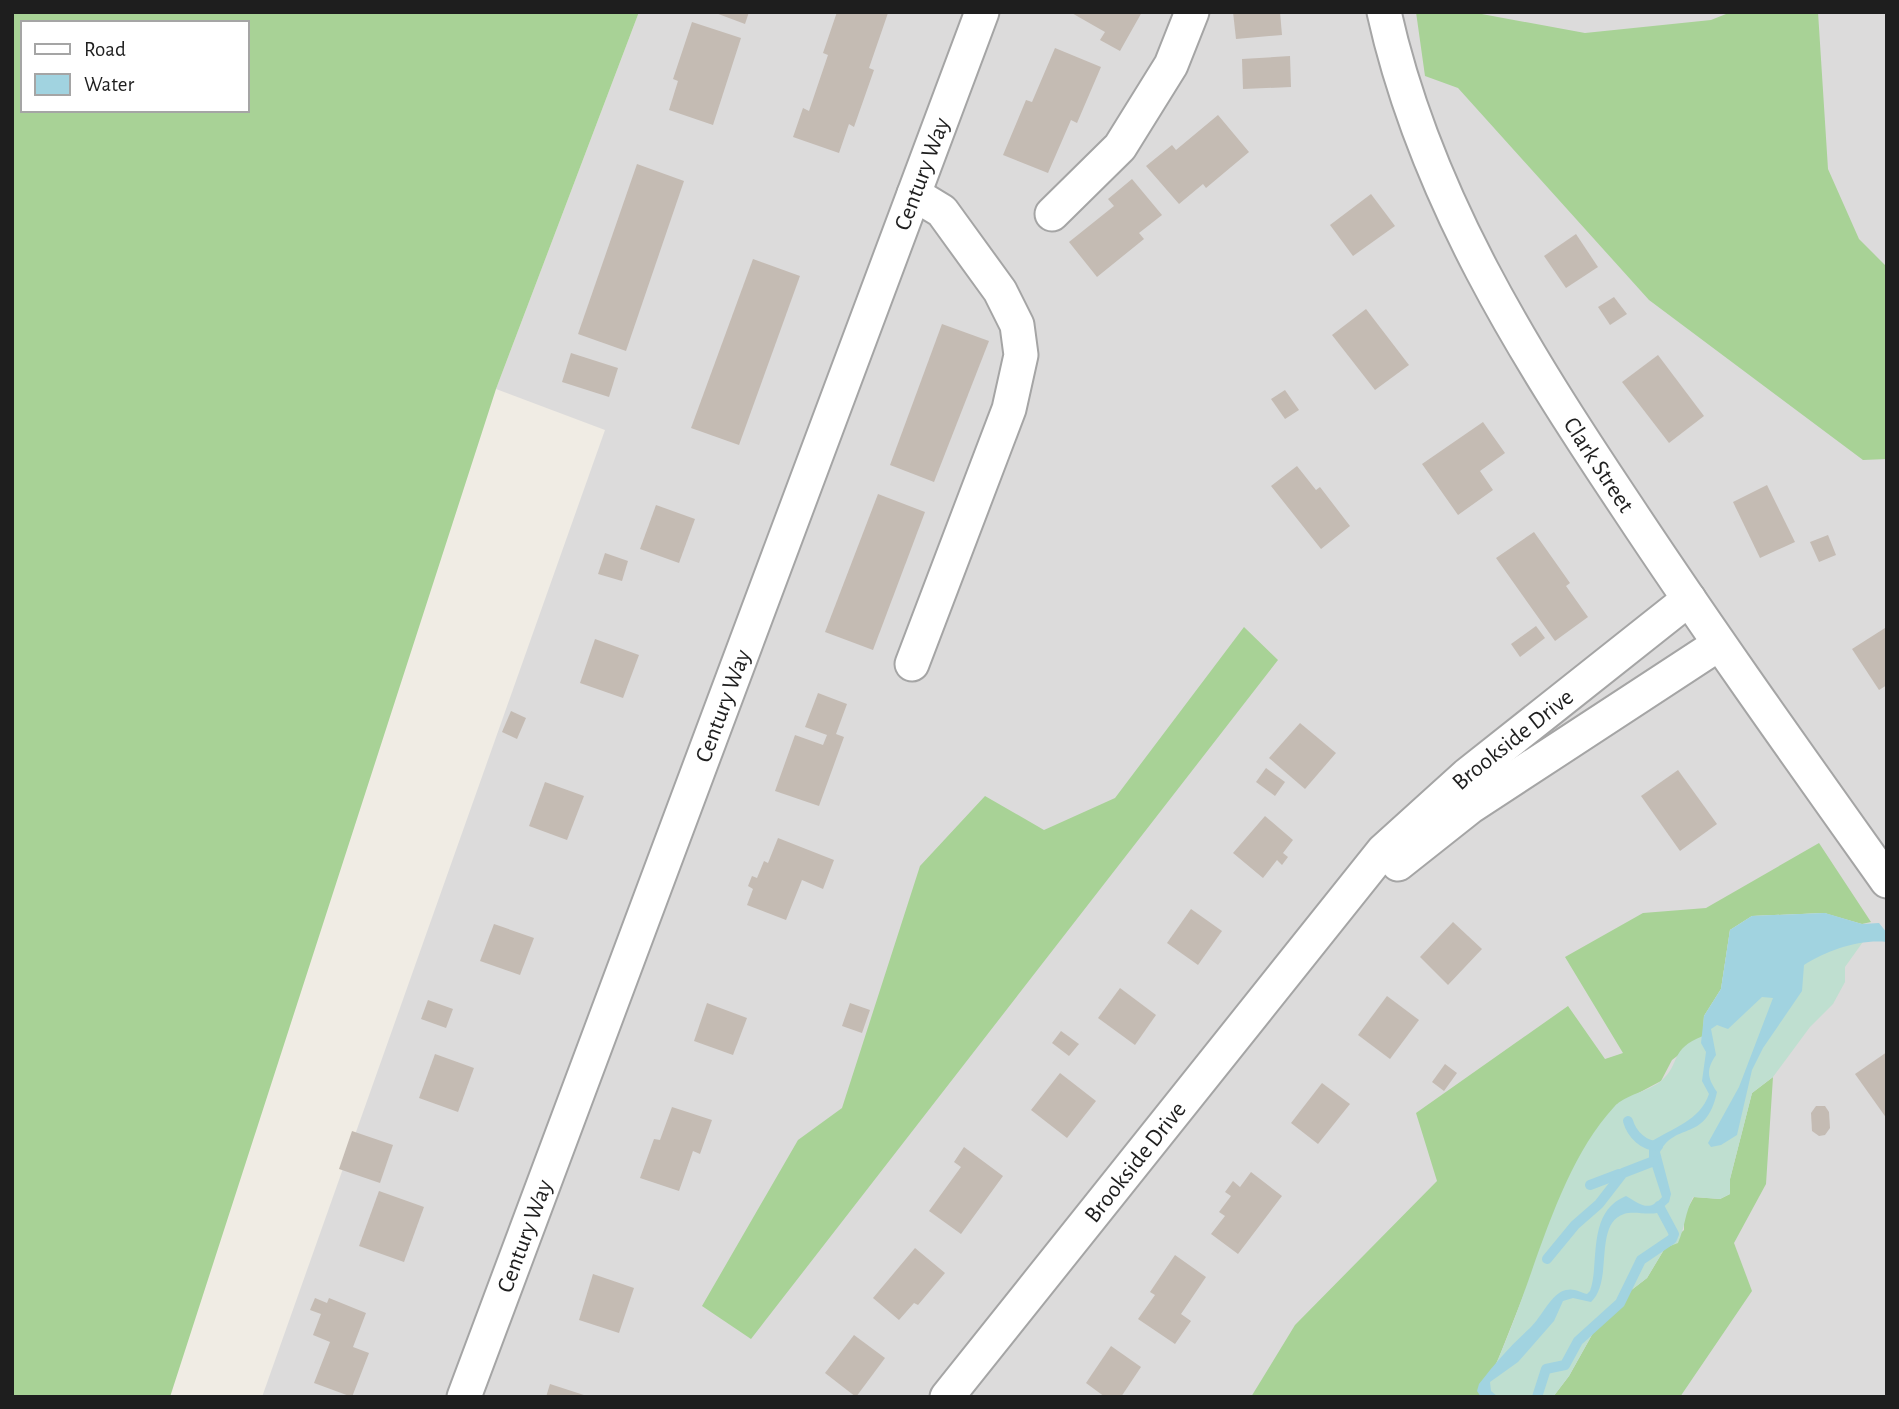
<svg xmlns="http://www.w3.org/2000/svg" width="1899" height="1409" viewBox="0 0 1899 1409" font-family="'Alegreya Sans',sans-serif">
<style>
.residential{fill:#dcdbdb}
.forest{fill:#a8d296;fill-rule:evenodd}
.wetland{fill:#bfdfd0}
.water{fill:#a1d3e0}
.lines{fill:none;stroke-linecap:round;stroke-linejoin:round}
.stream{stroke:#a1d3e0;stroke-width:10}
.building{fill:#c4bbb3}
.minor-casing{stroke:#a5a5a5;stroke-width:37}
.minor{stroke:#fff;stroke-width:33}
.labels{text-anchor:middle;stroke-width:6;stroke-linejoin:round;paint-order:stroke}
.street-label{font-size:24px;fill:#1e1e1e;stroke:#fff}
</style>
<rect width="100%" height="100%" fill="#f0ece4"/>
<polygon class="residential" points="639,12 1887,12 1887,1397 262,1397 605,430 496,389"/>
<g class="forest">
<path d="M 12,12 L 639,12 L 496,389 L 170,1397 L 12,1397 ZM 23,23 L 247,23 L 247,110 L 23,110 Z"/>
<polygon points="1416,12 1471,12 1585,33 1711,20 1731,12 1818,12 1828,169 1859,239 1887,267 1887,459 1863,460 1649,300 1458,88 1425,76"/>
<polygon points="1244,627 1278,660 751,1339 702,1306 798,1140 842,1108 920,866 985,796 1044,830 1115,798"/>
<polygon points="1819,843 1871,922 1862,924 1824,913 1752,916 1730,930 1721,989 1704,1016 1703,1036 1672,1060 1661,1081 1616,1105 1524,1294 1492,1375 1479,1397 1251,1397 1295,1325 1437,1181 1416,1113 1568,1006 1605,1059 1623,1053 1565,957 1643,913 1706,908"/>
<polygon points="1773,1077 1766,1184 1734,1243 1752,1291 1680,1397 1553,1397 1569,1376 1593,1333 1625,1295 1647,1278 1665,1248 1684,1230 1684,1215 1694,1197 1720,1199 1730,1194 1730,1179 1752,1093"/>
</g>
<path class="wetland" d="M 1825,913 L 1870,932 L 1845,967 L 1845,982 L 1833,1004 L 1810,1027 L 1773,1077 L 1752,1093 L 1730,1179 L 1730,1194 L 1720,1199 L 1693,1197 C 1685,1213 1685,1227 1678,1243 L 1665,1248 L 1647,1278 L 1625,1295 L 1593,1333 L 1569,1376 L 1553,1397 L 1479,1397 C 1530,1309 1547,1180 1614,1107 C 1626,1094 1648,1092 1661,1081 C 1681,1064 1669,1049 1703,1036 L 1704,1016 L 1721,989 L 1730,930 L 1752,916 Z"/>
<path class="water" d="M 1825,913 L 1862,924 L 1879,923 L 1887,933 L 1887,942 C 1860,939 1827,950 1804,965 L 1802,991 L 1763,1048 L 1752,1070 L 1737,1135 L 1721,1145 L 1711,1147 L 1708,1143 L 1739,1087 L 1773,998 L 1762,997 L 1728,1029 L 1717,1025 L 1711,1029 L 1716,1055 C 1706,1070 1707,1077 1717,1092 C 1706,1143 1676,1121 1660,1152 L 1671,1194 L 1669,1202 L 1657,1213 C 1647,1215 1633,1211 1624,1214 C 1593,1224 1614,1281 1591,1302 L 1573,1298 L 1563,1301 L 1554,1321 L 1518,1362 L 1490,1382 L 1491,1391 L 1498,1397 L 1481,1397 L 1477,1391 L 1479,1384 C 1496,1362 1510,1346 1530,1328 C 1542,1317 1551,1293 1566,1290 C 1574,1288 1580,1292 1587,1294 L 1590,1291 C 1600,1264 1586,1212 1626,1196 C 1640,1204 1649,1213 1662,1197 L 1649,1157 L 1649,1143 C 1672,1128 1700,1121 1709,1094 L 1702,1081 L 1706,1052 L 1701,1043 L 1704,1016 L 1721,989 L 1730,930 L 1752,916 Z"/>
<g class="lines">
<g class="stream">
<path d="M 1628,1121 C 1632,1135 1644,1146 1658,1146"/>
<polyline points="1590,1185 1619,1174"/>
<polyline points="1547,1259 1575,1225 1599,1204 1623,1173 1654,1161"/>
<polyline points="1537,1397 1546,1369 1565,1365 1578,1341 1620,1303 1641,1260 1672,1239 1674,1234 1659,1206"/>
</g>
</g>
<g class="building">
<polygon points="713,12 749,12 745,24"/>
<polygon points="837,12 888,13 869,68 874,70 854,127 849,124 839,153 793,137 803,108 809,111 828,55 823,53"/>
<polygon points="1070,12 1142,12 1120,51 1100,40 1105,32"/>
<polygon points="1233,12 1280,12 1282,35 1236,39"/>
<polygon points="692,22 741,38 713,125 669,110 678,81 673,79"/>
<polygon points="1055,48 1101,67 1077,123 1071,120 1048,173 1003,155 1026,100 1032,102"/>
<polygon points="1290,56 1291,87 1243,89 1242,59"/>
<polygon points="1218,115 1249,152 1206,188 1203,184 1179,204 1146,166 1172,145 1176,150"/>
<polygon points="637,164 684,181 626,351 578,334"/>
<polygon points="1132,179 1162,215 1139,233 1144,239 1097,277 1069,242 1114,206 1108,199"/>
<polygon points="1371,194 1395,226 1353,256 1330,225"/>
<polygon points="1576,234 1598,267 1566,288 1544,256"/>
<polygon points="753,259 800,276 739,445 691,428"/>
<polygon points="1614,297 1627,314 1610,325 1598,307"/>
<polygon points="1366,309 1409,365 1375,390 1332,335"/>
<polygon points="942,324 989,341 934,482 890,465"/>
<polygon points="571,353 618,368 609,397 562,382"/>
<polygon points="1658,355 1704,416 1669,443 1622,382"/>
<polygon points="1285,390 1299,410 1285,419 1271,399"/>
<polygon points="1483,422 1505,453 1480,471 1493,490 1458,515 1422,464"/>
<polygon points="1297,466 1316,490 1320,487 1350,526 1321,549 1271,486"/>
<polygon points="1767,485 1795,542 1760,558 1733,502"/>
<polygon points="878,494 925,512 873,650 825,632"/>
<polygon points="656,505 695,519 679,563 640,549"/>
<polygon points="1534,532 1570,583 1566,586 1588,617 1555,641 1496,558"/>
<polygon points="1828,535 1836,555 1819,562 1810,542"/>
<polygon points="605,553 628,561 622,581 598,574"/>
<polygon points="1536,626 1545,638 1520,657 1511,644"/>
<polygon points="1885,628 1887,685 1879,690 1852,649"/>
<polygon points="595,639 639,655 623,698 580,683"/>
<polygon points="818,693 847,704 836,734 844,737 819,806 775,791 795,735 823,745 827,735 805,727"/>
<polygon points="511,711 526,718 517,739 502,732"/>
<polygon points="1300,723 1336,753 1305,789 1269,758"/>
<polygon points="1266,768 1285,782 1275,796 1256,782"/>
<polygon points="1678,770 1717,824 1680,851 1641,796"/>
<polygon points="545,782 584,796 567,840 529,826"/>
<polygon points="1265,816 1293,840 1283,853 1288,857 1282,865 1277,860 1263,878 1233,853"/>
<polygon points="778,838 834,860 823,889 802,880 786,920 747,905 753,889 748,886 752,876 757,878 764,861 768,863"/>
<polygon points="1191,909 1222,931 1198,965 1167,943"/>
<polygon points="1453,922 1482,949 1448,985 1420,957"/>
<polygon points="494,924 534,938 520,975 480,961"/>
<polygon points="1120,988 1156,1015 1135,1045 1098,1018"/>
<polygon points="1387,996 1419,1020 1390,1059 1358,1035"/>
<polygon points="428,1000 453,1009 446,1028 421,1019"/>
<polygon points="707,1003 747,1018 733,1055 694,1041"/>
<polygon points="850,1003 870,1010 862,1033 842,1026"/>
<polygon points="1061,1031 1079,1044 1069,1056 1052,1043"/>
<polygon points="1887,1052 1887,1119 1855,1074"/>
<polygon points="435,1054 474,1068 458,1112 419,1098"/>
<polygon points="1445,1064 1457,1073 1444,1091 1432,1082"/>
<polygon points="1060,1073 1096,1101 1067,1138 1031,1110"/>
<polygon points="1322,1083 1350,1104 1318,1144 1291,1123"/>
<polygon points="1816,1106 1825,1106 1829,1112 1830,1128 1825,1135 1819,1136 1812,1131 1811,1113"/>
<polygon points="672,1107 712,1120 700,1154 693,1151 679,1191 640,1178 654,1139 660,1140"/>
<polygon points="352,1131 393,1145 380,1183 339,1169"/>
<polygon points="964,1147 1003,1176 961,1234 929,1211 961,1167 954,1162"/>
<polygon points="1251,1172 1282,1196 1238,1254 1211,1234 1225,1216 1219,1212 1231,1196 1225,1192 1233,1181 1240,1187"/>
<polygon points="379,1191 424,1207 404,1262 359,1246"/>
<polygon points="915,1248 945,1273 918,1305 914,1303 899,1320 873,1298"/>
<polygon points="1175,1255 1206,1277 1181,1314 1191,1321 1175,1344 1138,1319 1155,1295 1150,1292"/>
<polygon points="593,1274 634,1288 619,1333 579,1320"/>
<polygon points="315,1298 327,1303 329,1298 366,1313 353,1347 369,1353 352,1397 314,1383 330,1342 313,1335 321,1314 310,1310"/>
<polygon points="854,1335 885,1358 856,1397 825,1373"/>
<polygon points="1111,1346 1141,1367 1121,1397 1105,1397 1086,1383"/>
<polygon points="550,1384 587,1396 587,1397 546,1397"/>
</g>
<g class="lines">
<g class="minor-casing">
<g id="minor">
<path id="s1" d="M 1384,12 C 1425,196 1524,353 1627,507 C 1711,634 1799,757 1887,881"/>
<polyline points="1052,214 1120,147 1171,65 1192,12"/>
<polyline points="912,664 1009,409 1021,355 1017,325 1000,291 942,211 914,194"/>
<polyline points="1398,864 1470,807 1719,644"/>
<path id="s2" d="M 464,1397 L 982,12"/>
<path id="s3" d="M 947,1397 L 1383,851 L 1467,775 L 1689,599"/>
</g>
</g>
<use href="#minor" class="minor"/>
</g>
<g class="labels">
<g class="street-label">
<text dy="8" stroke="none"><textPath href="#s2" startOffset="1306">Century Way</textPath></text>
<text dy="8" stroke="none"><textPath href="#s1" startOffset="504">Clark Street</textPath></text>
<text dy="8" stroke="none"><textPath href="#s2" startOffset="738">Century Way</textPath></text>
<text dy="8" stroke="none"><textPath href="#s3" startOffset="870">Brookside Drive</textPath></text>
<text dy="8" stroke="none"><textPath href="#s3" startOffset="301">Brookside Drive</textPath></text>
<text dy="8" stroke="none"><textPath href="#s2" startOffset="172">Century Way</textPath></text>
</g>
</g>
<rect width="1899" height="1409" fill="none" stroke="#1e1e1e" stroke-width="28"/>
<rect x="21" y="21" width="228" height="91" fill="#ffffff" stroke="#a5a5a5" stroke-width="2"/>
<rect x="35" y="44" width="35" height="10" fill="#ffffff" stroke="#a5a5a5" stroke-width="2"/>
<text x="84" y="56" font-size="21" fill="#1e1e1e">Road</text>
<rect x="35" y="74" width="35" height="21" fill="#a1d3e0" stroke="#a5a5a5" stroke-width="2"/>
<text x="84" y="91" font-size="21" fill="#1e1e1e">Water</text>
</svg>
